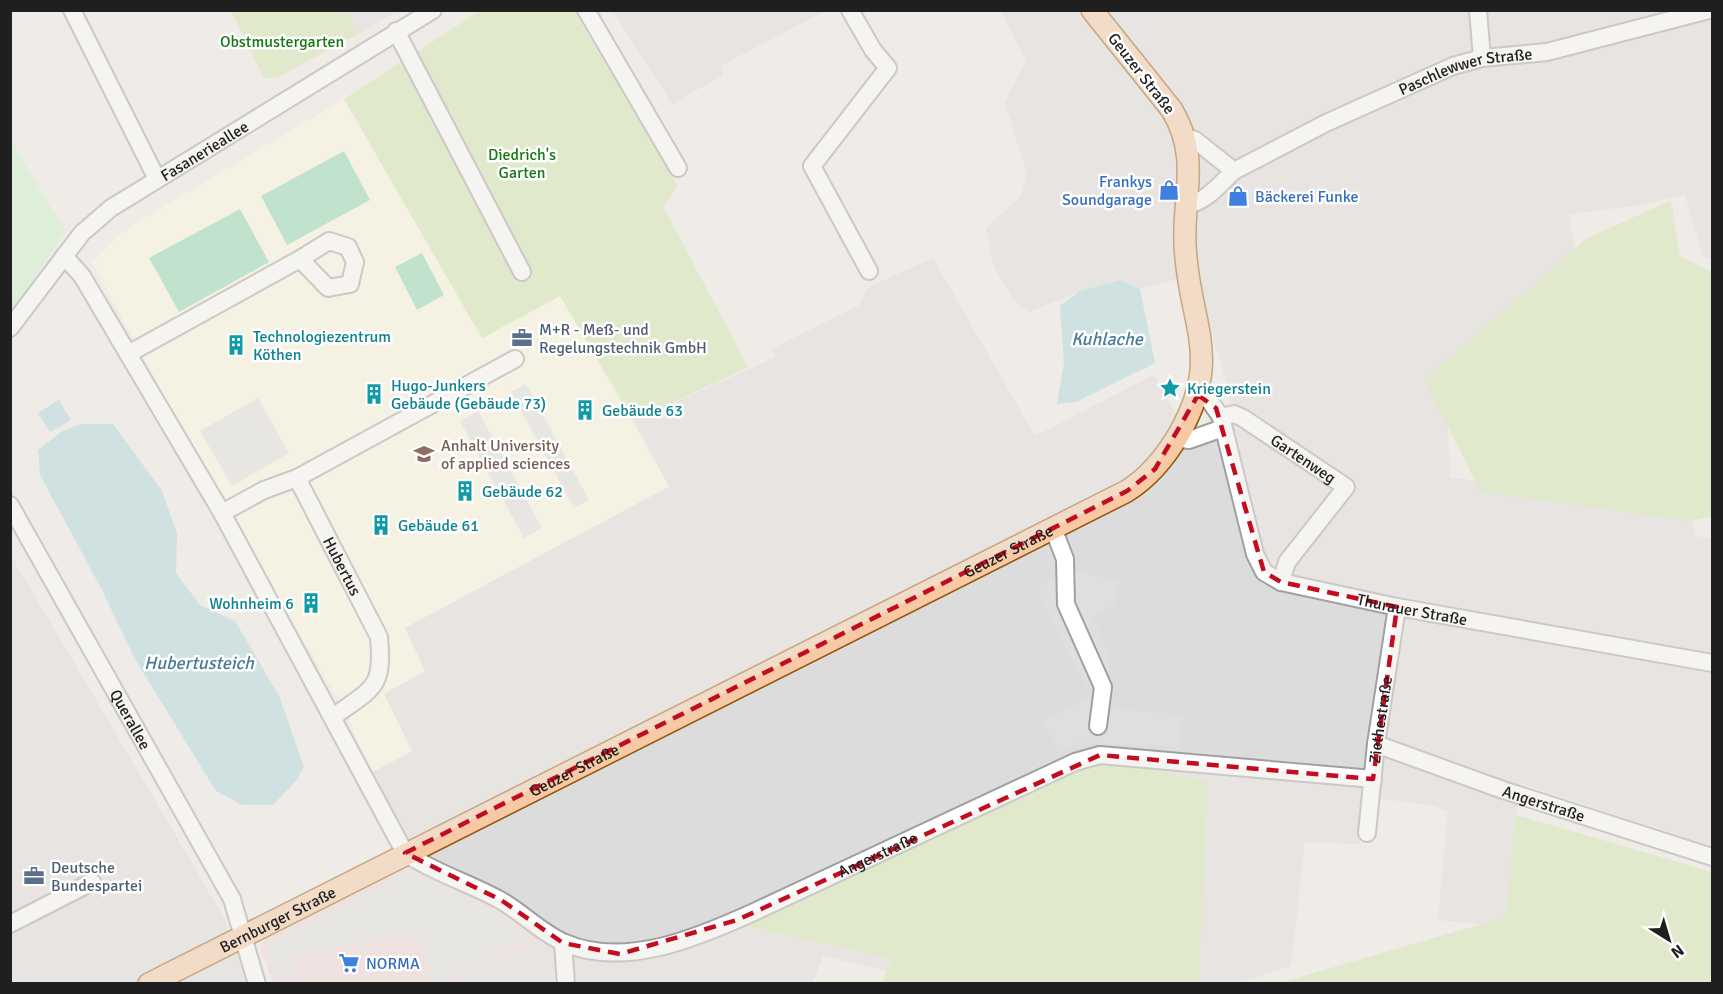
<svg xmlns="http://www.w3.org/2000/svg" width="1723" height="994" viewBox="0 0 1723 994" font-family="Signika,sans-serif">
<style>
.residential{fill:#dddcdc}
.commercial{fill:#efd6d8}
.education{fill:#fdfae1}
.grass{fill:#d0e6af}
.park{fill:#c7f6c6}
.pitch{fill:#89dab1}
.parking{fill:#dfdfdf}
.water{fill:#a9d5da}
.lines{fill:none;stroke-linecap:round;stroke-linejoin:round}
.minor-casing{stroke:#a0a0a0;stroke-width:20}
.major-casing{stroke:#925509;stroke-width:24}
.minor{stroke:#fff;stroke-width:16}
.major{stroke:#f7c9a4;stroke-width:21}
.marked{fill:none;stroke:#c30c20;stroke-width:4.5;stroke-dasharray:12 8;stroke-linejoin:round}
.labels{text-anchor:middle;stroke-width:5;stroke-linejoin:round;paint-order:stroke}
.park-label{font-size:16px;fill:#157812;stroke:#fff}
.street-label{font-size:16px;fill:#1f1f1f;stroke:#fff}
.shop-label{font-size:16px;fill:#366cbe;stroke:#fff;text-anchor:start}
.service-label{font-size:16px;fill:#4e5e75;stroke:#fff;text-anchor:start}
.culture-label{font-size:16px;fill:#0d838f;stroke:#fff;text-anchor:start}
.education-label{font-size:16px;fill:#785e54;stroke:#fff;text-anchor:start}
.water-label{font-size:18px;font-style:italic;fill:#4a7b9b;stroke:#fff}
</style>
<rect width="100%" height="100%" fill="#efebe6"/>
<g class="residential">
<polygon points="1003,10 1712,11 1712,260 1702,255 1685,195 1642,205 1569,214 1590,345 1447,405 1450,477 1598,499 1692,521 1696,536 1712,539 1712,846 1519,783 1510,927 1438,920 1448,811 1433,806 1363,796 1359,844 1305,842 1291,966 1238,983 1199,983 1208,783 741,926 892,959 887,971 823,956 812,983 449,983 543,937 552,929 491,885 431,857 406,841 373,772 411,751 384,694 404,628 669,487 634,421 776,357 772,349 858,306 869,287 933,258 1035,436 1154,375 1193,444 1235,425 1227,384 1194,275 1140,289 1119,280 1080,291 1029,312 1014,300 994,267 986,228 1021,196 1027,175 1005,102 1026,61 1001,12"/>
<polygon points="346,11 398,11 358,34"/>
<polygon points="613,11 825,11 720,66 723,75 672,104"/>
<polygon points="10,554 226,921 249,983 11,983"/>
</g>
<polygon class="commercial" points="411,866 502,906 543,937 449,983 274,983 261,951 261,944 266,939"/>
<polygon class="education" points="344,99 482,338 560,296 669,486 405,628 425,671 384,694 412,751 373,772 340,702 226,509 92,262 116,238 136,223"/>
<g class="grass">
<polygon points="231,11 346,11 358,34 276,78 264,78"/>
<polygon points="480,11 574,11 678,186 663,206 748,367 634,421 560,296 482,338 344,99"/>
<polygon points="1671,200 1680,256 1712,272 1712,516 1692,521 1481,492 1424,380 1586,239"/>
<polygon points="1100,758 1208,782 1199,983 882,983 892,959 740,925"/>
<polygon points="1516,815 1712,872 1712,983 1279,983 1506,917"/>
</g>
<polygon class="park" points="11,141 65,230 11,315"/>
<g class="pitch">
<polygon points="344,151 370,200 287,245 261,196"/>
<polygon points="240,209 269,262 179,312 149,258"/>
<polygon points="422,253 444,295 417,310 395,267"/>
</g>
<g class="parking">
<polygon points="526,384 589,500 574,508 511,392"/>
<polygon points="258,398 289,453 232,486 200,431"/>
<polygon points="478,411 542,528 524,538 460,421"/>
<polygon points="1070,570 1120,581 1113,607 1093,618 1110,654 1109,672 1086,686 1036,590"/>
<polygon points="1087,699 1109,708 1184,715 1178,747 1077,743 1060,752 1042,719"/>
<polygon points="411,870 497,911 531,936 443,983 435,983 416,932 294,956 300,983 279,983 266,950 268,943"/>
</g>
<g class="water">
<polygon points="1120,280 1140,289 1155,363 1076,402 1057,404 1064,363 1060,306 1080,291"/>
<polygon points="59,400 71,420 50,432 38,413"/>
<polygon points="80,424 113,424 162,491 177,534 176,573 200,605 235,621 279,696 304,767 297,780 273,805 242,805 216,791 135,659 101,588 40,475 38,450 61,432"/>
</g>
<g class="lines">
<g class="minor-casing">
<g id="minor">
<polyline points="72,10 157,179"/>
<polyline points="586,10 678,168"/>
<polyline points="850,10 873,50 888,68 812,166 869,271"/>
<polyline points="1478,10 1482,58"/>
<polyline points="396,31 522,272"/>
<path id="s1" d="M 1185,137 L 1195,140 L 1234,171 L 1326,123 L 1453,66 L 1482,58 L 1547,52 L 1709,10"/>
<path d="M 1187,205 C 1207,201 1219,185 1234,171"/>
<path id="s2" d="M 64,256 L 82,276 L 222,513 L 405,853 C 435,873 469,883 500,900 C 522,912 541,933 565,943 C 625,969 699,937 754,912 L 1075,762 L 1100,755 L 1373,779"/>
<path id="s3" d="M 10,328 L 82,233 L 111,208 L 433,10"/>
<polyline points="128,354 300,259 328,288 350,284 355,262 348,247 329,241 300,259"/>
<path id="s4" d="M 1198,395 L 1209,400 L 1221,417 L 1255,554 L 1264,572 L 1281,582 L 1397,607 L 1712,663"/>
<path id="s5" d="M 1221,417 L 1234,414 L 1243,418 L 1346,487 L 1287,562 L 1281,582"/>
<polyline points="1176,438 1189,440 1223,428"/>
<polyline points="297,478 515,359"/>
<path id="s6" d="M 10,505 L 232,899 L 257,984"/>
<path id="s7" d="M 222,513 L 264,490 L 297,478 L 379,637 C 384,690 372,688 333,717"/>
<polyline points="1053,528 1065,559 1066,604 1103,687 1098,726"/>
<path id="s8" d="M 1376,744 L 1503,790 L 1712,857"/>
<path id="s9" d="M 1367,833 L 1376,744 L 1397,607"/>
<polyline points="10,924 92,882"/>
<polyline points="563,943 566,984"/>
</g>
</g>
<g class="major-casing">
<g id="major">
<path id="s10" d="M 149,984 L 1127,491 C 1149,477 1165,458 1179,434 C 1224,355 1188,324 1185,244 C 1183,194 1200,157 1172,110 L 1092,10"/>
</g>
</g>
<use href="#minor" class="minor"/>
<use href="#major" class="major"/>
</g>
<path d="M0 0H1723V994H0ZM 1198,395 L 1216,408 L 1264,572 L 1281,582 L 1397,607 L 1373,779 L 1100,755 L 737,920 L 620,954 L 563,943 L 501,900 L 405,853 L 1127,491 L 1155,469 Z" fill="#efebe6" fill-opacity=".55" fill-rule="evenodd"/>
<path class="marked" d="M 1198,395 L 1216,408 L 1264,572 L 1281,582 L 1397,607 L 1373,779 L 1100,755 L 737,920 L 620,954 L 563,943 L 501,900 L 405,853 L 1127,491 L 1155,469 Z"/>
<defs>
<g id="shop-bare" transform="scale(1.62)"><path d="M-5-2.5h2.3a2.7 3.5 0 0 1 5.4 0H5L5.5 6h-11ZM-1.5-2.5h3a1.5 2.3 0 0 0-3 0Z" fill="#3f7fe0" stroke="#fff" stroke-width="2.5" paint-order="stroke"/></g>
<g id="office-bare" transform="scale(1.62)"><path d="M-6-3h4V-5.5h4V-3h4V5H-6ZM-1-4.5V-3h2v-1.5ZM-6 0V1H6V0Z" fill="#5c6f8a" stroke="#fff" stroke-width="2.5" paint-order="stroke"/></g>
<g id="building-bare" transform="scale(1.62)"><path d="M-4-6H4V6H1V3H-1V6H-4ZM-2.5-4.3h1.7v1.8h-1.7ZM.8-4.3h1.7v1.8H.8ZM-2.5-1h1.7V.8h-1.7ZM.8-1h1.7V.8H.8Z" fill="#0f9aa8" stroke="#fff" stroke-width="2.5" paint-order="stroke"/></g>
<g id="sight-bare" transform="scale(1.62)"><path d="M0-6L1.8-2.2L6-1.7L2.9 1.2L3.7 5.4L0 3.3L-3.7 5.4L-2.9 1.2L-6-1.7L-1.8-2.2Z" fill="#0f9aa8" stroke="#fff" stroke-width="2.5" paint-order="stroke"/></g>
<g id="university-bare" transform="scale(1.62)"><path d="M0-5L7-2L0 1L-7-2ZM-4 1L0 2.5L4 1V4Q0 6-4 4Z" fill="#8d6e63" stroke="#fff" stroke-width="2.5" paint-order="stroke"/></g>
<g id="supermarket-bare" transform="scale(1.62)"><path d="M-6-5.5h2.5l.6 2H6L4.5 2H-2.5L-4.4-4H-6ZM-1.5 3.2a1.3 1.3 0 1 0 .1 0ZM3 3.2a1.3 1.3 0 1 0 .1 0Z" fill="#3f7fe0" stroke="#fff" stroke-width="2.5" paint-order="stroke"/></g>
</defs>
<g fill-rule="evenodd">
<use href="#shop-bare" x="1169" y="190"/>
<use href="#shop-bare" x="1238" y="196"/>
<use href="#office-bare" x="522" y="338"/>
<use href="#building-bare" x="236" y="345"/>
<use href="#sight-bare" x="1170" y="388"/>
<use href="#building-bare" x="374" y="394"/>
<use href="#building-bare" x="585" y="410"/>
<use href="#university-bare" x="424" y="454"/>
<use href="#building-bare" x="465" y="491"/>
<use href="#building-bare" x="381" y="525"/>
<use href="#building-bare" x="311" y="603"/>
<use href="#office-bare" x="34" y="876"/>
<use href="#supermarket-bare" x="349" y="963"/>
</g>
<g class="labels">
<g class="park-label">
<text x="282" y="47">Obstmustergarten</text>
<text x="522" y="160">Diedrich's<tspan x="522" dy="18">Garten</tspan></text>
</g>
<g class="street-label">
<text dy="6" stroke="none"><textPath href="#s1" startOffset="314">Paschlewwer Straße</textPath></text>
<text transform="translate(1142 73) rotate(52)" y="6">Geuzer Straße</text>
<text dy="6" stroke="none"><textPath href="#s3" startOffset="267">Fasanerieallee</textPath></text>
<text dy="6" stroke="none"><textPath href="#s5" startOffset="96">Gartenweg</textPath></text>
<text dy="6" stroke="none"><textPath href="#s10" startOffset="962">Geuzer Straße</textPath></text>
<text dy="6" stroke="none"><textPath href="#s7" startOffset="182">Hubertus</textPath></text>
<text dy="6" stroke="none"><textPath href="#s4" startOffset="348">Thurauer Straße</textPath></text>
<text dy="6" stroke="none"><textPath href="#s6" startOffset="246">Querallee</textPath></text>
<text dy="6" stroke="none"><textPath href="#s9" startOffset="114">Ziethestraße</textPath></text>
<text dy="6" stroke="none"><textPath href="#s10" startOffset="476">Geuzer Straße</textPath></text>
<text dy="6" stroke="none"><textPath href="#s8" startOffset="178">Angerstraße</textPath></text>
<text dy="6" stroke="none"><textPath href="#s2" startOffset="1206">Angerstraße</textPath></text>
<text dy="6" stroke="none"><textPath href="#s10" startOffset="144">Bernburger Straße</textPath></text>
</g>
<g class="shop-label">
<text x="1152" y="187" text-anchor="end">Frankys<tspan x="1152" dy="18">Soundgarage</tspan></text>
<text x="1255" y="202">Bäckerei Funke</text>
<text x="366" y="969">NORMA</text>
</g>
<g class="service-label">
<text x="539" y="335">M+R - Meß- und<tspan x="539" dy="18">Regelungstechnik GmbH</tspan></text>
<text x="51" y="873">Deutsche<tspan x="51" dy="18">Bundespartei</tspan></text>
</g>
<g class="culture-label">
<text x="253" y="342">Technologiezentrum<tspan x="253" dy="18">Köthen</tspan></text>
<text x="391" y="391">Hugo-Junkers<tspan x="391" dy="18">Gebäude (Gebäude 73)</tspan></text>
<text x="1187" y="394">Kriegerstein</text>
<text x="602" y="416">Gebäude 63</text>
<text x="482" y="497">Gebäude 62</text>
<text x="398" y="531">Gebäude 61</text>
<text x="294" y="609" text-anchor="end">Wohnheim 6</text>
</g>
<g class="education-label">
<text x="441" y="451">Anhalt University<tspan x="441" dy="18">of applied sciences</tspan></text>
</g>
<g class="water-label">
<text x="1107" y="345">Kuhlache</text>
<text x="199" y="669">Hubertusteich</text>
</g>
</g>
<rect width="1723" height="994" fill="none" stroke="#1f1f1f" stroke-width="24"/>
<g transform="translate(1669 940) rotate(143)" stroke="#ffffff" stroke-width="4.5" paint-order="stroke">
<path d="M0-4.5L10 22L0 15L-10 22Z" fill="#1f1f1f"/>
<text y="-9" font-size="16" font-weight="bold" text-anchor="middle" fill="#1f1f1f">N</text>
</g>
</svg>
